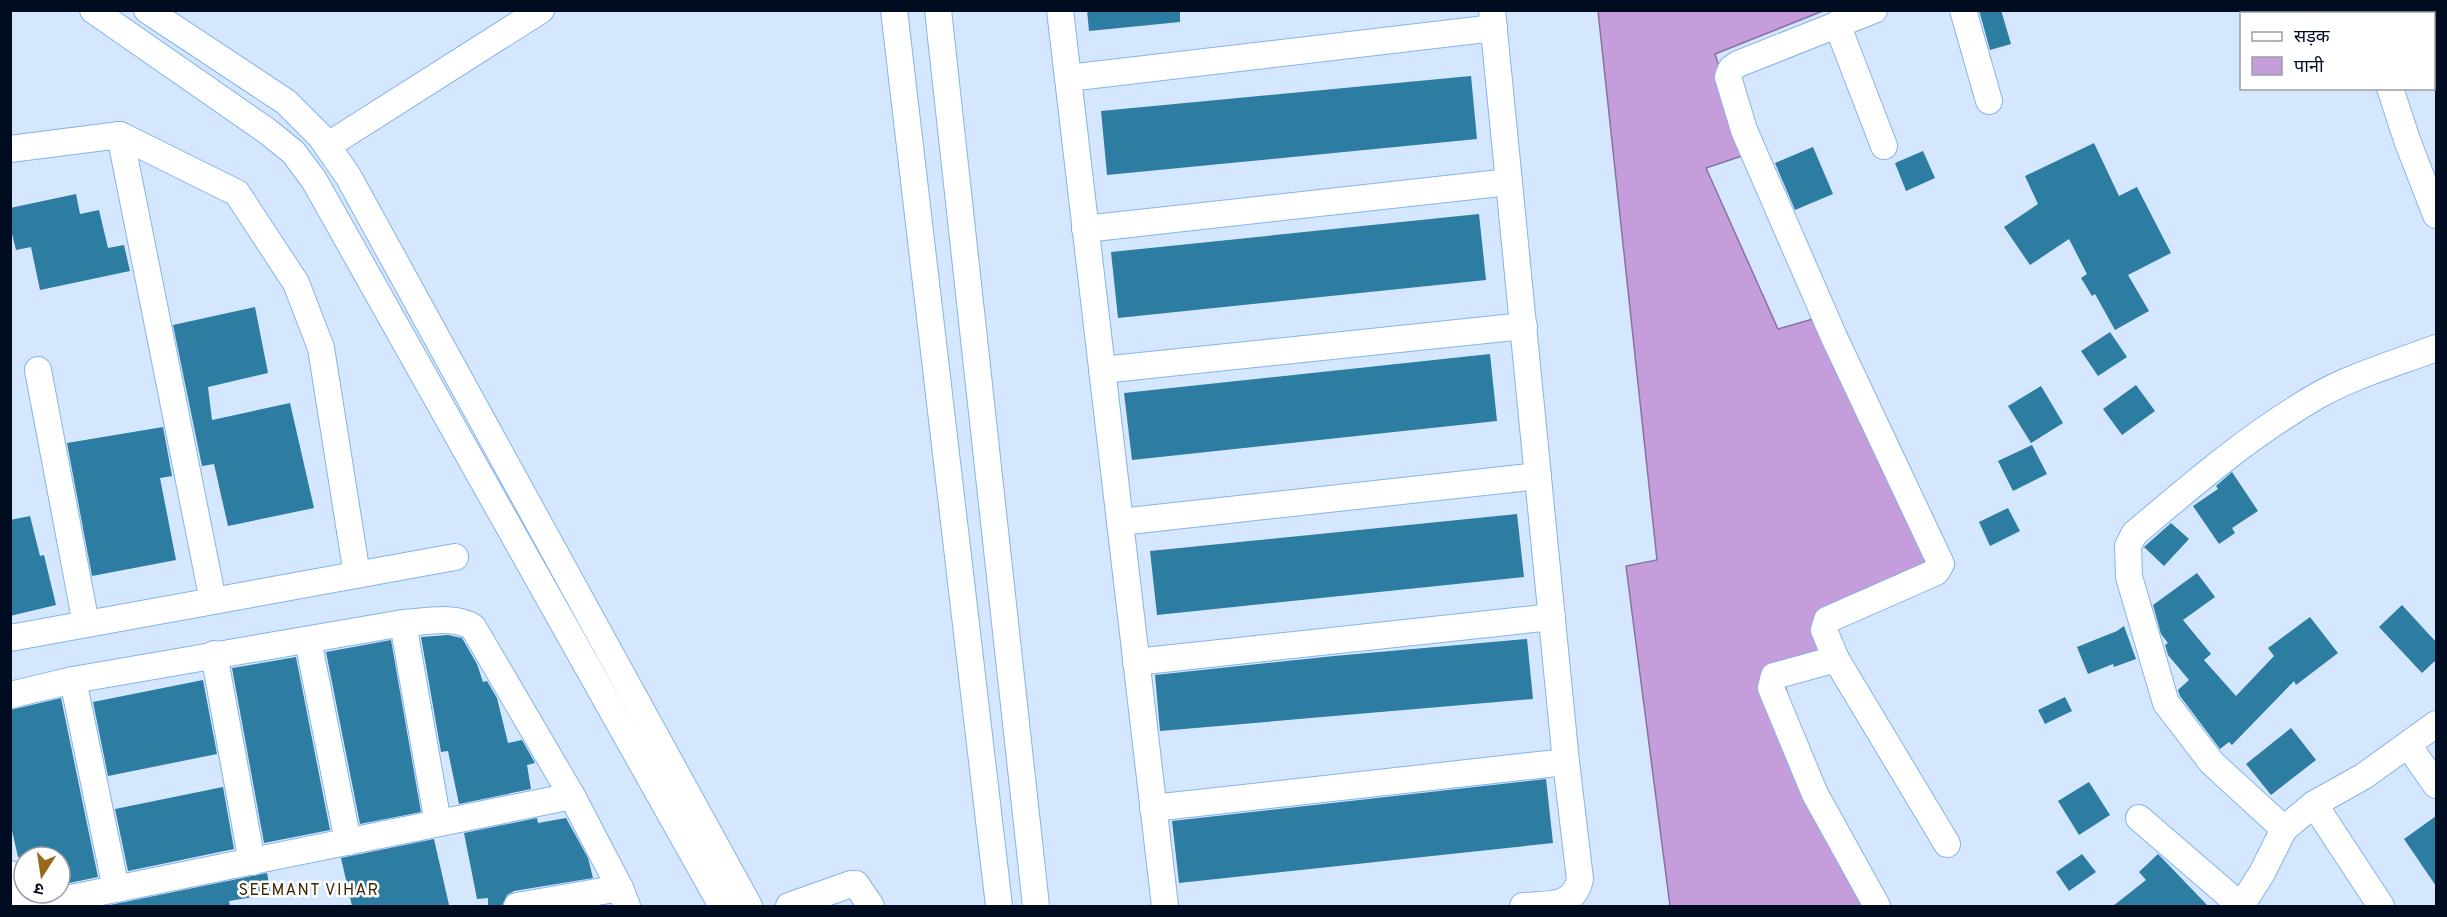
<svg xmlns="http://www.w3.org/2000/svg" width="2447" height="917" viewBox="0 0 2447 917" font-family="Overpass,'Noto Sans Devanagari',sans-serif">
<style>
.water{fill:#c49dda;stroke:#8972a2;stroke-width:1.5}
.building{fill:#2d7ca2}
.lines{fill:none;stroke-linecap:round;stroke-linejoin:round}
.minor-casing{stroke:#85b3ea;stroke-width:28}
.minor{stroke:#fff;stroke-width:26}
.labels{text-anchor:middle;stroke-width:5;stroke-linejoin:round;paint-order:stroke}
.neighbourhood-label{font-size:16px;letter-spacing:1.5px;fill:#3d2602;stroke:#fff}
</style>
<rect width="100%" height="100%" fill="#d4e7fe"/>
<polygon class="water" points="1598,11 1823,11 1715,54 1748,154 1706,168 1778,329 1820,317 1950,571 1815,630 1836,665 1784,681 1796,728 1886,906 1670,906 1626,566 1657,560"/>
<g class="building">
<polygon points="1087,10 1180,10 1180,22 1089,31"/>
<polygon points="1979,10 2001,10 2011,44 1990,50"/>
<polygon points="1471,76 1477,139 1107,175 1101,111"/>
<polygon points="2094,143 2119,196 2137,187 2171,253 2128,275 2149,311 2115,330 2095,294 2092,296 2081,278 2087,274 2069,239 2030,265 2004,227 2038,204 2025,176"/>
<polygon points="1813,147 1833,194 1795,210 1775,163"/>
<polygon points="1923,151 1935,178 1906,191 1895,163"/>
<polygon points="76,194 80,214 99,210 108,248 124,245 130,271 40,290 31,247 16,250 10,226 10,208"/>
<polygon points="1479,214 1486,280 1118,318 1111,252"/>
<polygon points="255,307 268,373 208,387 212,420 290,403 314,508 228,526 214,464 202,466 173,325"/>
<polygon points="2110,332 2127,357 2098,376 2081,351"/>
<polygon points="1490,354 1497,421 1132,460 1124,393"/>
<polygon points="2136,385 2155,411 2122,435 2103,409"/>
<polygon points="2041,386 2063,423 2031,443 2008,406"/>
<polygon points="163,427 172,476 160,478 176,560 92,576 67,443"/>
<polygon points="2032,445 2047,474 2013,491 1998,461"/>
<polygon points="2232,472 2258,511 2232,528 2235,533 2219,544 2193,506 2218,489 2216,486"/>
<polygon points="2008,508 2020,531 1990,546 1979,522"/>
<polygon points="1517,514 1524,577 1157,615 1150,551"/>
<polygon points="30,516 40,556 44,555 56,605 10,616 10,520"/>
<polygon points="2171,523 2189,539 2164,566 2144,547"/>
<polygon points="2197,573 2215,597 2183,620 2211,654 2204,660 2236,696 2274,656 2268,648 2310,617 2338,653 2296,685 2294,681 2232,745 2229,742 2220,749 2180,696 2178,690 2189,680 2168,655 2165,645 2168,643 2161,634 2153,605"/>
<polygon points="2402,605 2436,642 2436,660 2422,673 2379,627"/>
<polygon points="2124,626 2136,659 2114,667 2113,664 2088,674 2077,647 2117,631"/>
<polygon points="448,635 462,638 477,664 483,682 487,681 497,698 508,743 522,740 535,763 527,765 531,789 459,804 448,751 441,752 421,637"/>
<polygon points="1527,639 1533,699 1160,731 1155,675 1334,656"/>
<polygon points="391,640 421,812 360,824 326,652"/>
<polygon points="296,657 330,830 264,843 232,668"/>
<polygon points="203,680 217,754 108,776 93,702"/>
<polygon points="2065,697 2072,711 2045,724 2038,710"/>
<polygon points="61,698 98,877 60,885 60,857 18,857 10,822 10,710"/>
<polygon points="2291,728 2316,760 2271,795 2246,764"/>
<polygon points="1546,779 1553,843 1179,883 1172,821"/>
<polygon points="2089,782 2110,815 2079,835 2058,801"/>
<polygon points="223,787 234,849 128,871 115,809"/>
<polygon points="2436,816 2436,886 2404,839"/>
<polygon points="537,818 538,823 566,818 588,858 593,878 514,891 507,895 502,906 488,906 488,898 477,899 464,833"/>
<polygon points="434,839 449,905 352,906 341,858"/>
<polygon points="2082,854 2096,872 2069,891 2056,872"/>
<polygon points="2158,854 2161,857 2208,906 2113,906 2146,880 2139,872"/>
<polygon points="267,873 271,894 229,901 230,906 105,906"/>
</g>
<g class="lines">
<g class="minor-casing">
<g id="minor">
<polyline points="93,10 267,131 293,152 314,180 722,906"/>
<polyline points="147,10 286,102 321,137 348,176 749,906"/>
<polyline points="894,10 999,906"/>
<polyline points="938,10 1036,906"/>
<polyline points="1060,10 1165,906"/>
<path d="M 1492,10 L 1566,762 L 1580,879 C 1574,908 1548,904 1523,906"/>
<polyline points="1874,10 1738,64 1731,69 1728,77 1744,130 1834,337 1941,564 1936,572 1827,620 1824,630 1836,659 1947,844"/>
<polyline points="1963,10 1989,101"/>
<polyline points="2364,10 2365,14"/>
<polyline points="1837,24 1884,146"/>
<polyline points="1068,78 1494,28"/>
<polyline points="2390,88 2407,140 2436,215"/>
<polyline points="120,135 213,601"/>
<polyline points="327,146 541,10"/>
<polyline points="10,149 120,135 237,193 296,283 321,348 357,575"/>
<polyline points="1085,229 1509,182"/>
<polyline points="38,370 86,624"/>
<polyline points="1102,370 1524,326"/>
<polyline points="1120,522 1538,476"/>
<polyline points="403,623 438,823"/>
<polyline points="10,638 455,557"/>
<polyline points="308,640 348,842"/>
<polyline points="214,654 252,862"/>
<polyline points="1836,659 1774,676 1771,688 1815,794 1877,906"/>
<polyline points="1136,662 1552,617"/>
<polyline points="73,680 116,889"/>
<path d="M 10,695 L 73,680 L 403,623 C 424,622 455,615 473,627 L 572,796 L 620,888 L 627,906"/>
<polyline points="2408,745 2436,785"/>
<polyline points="2314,804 2381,906"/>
<polyline points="1153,808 1566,762"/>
<polyline points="2139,818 2241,906"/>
<path d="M 2284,829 L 2212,763 L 2166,703 L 2129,577 L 2128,546 L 2134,534 C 2192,485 2251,434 2317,396 C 2354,375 2397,363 2436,348"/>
<polyline points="10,874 16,906"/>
<polyline points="32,906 572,796"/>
<polyline points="517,906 620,888"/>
<polyline points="789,906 851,884 856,884 871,906"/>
<polyline points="2241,906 2262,873 2284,829 2314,804 2364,776 2436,724"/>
</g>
</g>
<use href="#minor" class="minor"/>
</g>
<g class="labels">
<g class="neighbourhood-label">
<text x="309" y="895">SEEMANT VIHAR</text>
</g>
</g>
<rect width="2447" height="917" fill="none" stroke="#000c1f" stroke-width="24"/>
<rect x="2240" y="12" width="195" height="78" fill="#ffffff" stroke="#999ea5" stroke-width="1.5"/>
<rect x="2252" y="32" width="30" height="9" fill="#ffffff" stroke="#999ea5" stroke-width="1.5"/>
<text x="2294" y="42" font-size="18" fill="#000c1f">सड़क</text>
<rect x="2252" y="57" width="30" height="18" fill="#c49dda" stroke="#999ea5" stroke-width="1.5"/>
<text x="2294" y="72" font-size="18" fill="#000c1f">पानी</text>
<g transform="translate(42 875) rotate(192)"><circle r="28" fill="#ffffff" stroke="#999ea5" stroke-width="1.5"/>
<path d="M0-4.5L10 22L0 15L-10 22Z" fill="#99691b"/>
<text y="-9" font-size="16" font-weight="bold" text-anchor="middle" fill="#000c1f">उ</text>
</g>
</svg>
